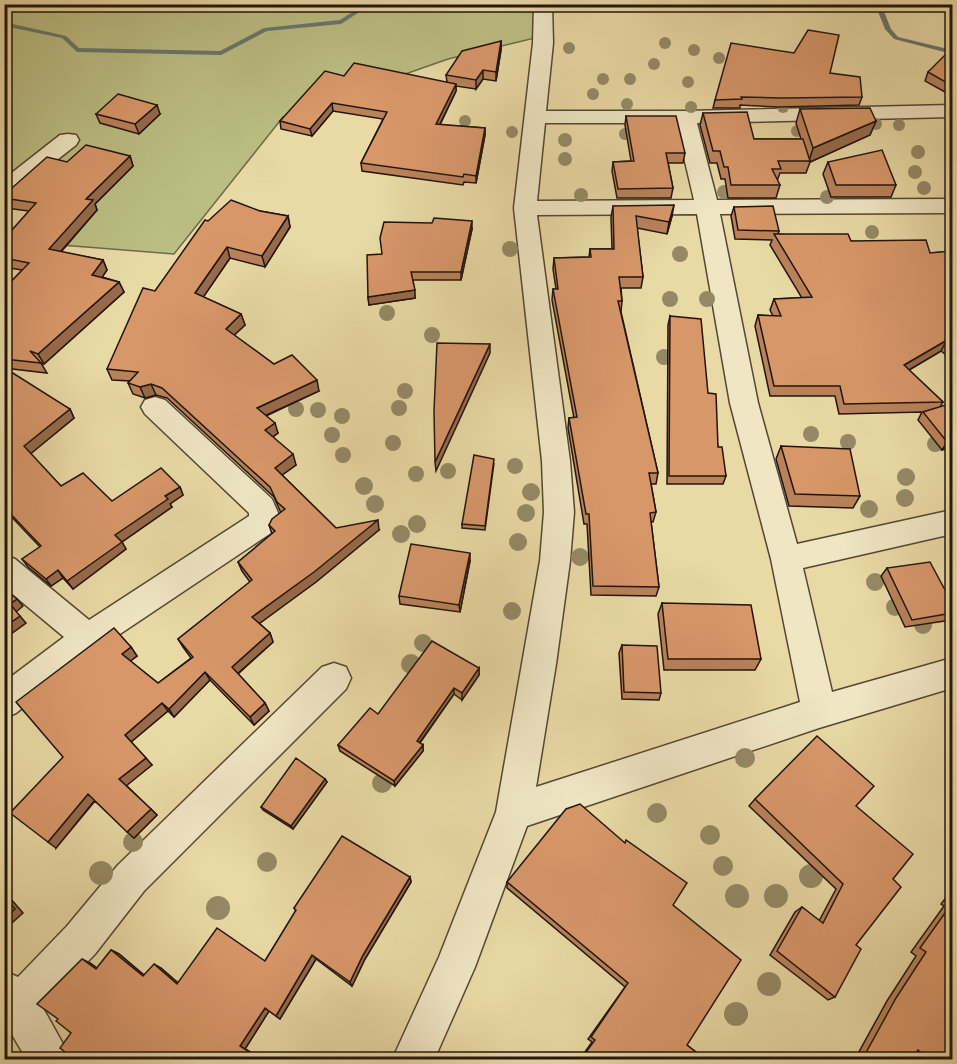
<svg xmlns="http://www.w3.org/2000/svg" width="957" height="1064" viewBox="0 0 957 1064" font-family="'IM FELL French Canon',serif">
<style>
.green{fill:#bbbe82;stroke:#6f6a48;stroke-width:1.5}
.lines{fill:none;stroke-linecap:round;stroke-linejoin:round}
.stream{fill:#6a776e;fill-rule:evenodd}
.minor-casing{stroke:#544633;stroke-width:3}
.minor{fill:#f0e6c4;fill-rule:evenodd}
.tree{fill:#958965}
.wall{fill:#b9825a;stroke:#23150d;stroke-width:1.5}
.shaded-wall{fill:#966a4a;stroke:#23150d;stroke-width:1.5}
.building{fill:#d79769;stroke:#23150d;stroke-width:1.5}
</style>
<rect width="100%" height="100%" fill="#e8d9a5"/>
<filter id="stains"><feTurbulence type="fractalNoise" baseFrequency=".00333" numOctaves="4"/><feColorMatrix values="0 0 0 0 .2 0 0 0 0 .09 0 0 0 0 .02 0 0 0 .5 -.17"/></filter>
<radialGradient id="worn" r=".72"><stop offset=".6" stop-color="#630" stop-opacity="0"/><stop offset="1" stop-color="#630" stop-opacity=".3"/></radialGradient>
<polygon class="green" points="5,5 533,5 535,38 448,59 283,117 174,254 61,245 5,186"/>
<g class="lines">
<g class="stream">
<polygon points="368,4 376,4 361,11 341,24 267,31 221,55 77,52 62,38 4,26 4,22 66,36 79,48 220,51 264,28 340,20 357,9"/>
<polygon points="875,4 881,4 891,29 898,37 952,50 952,54 894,39 885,29"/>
</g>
<g class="minor-casing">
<g id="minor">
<path d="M 152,4 L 171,4 C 166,11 162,11 155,9 Z"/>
<path d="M 534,4 L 552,4 L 553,43 L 546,111 L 685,111 L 952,105 L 952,117 L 697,123 L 717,200 L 952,199 L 952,213 L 720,214 L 758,403 L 797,544 L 952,510 L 952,534 L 803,568 L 832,692 L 952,658 L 952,688 L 819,728 L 527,826 L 475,967 L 434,1060 L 392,1060 L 439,957 L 496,812 L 540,561 L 544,512 L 542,461 L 514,208 L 533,43 ZM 545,123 L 676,123 L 694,200 L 537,201 ZM 697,214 L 730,403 L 771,559 L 800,702 L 536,787 L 556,664 L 570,561 L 574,512 L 570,461 L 537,215 Z"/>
<polygon points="68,134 76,135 79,140 76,145 12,195 4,197 4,179 60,135"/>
<polygon points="155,397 165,400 272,499 279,515 271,533 99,648 16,713 4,718 4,682 64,637 4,587 4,555 15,559 89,620 249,516 249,513 145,414 141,407 145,400"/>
<polygon points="334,663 346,667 351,678 346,689 144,891 95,954 43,1008 72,1060 27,1060 4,1021 4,971 18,977 67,926 118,865 322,667"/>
</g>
</g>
<use href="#minor" class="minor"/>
</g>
<g class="tree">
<circle cx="665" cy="43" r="6"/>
<circle cx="569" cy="48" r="6"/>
<circle cx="694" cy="50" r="6"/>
<circle cx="719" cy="58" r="6"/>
<circle cx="654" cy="64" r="6"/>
<circle cx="603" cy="79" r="6"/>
<circle cx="630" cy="79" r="6"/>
<circle cx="688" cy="82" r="6"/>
<circle cx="593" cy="94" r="6"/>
<circle cx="627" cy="104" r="6"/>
<circle cx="691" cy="107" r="6"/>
<circle cx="783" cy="107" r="6"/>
<circle cx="465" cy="121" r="6"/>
<circle cx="876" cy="124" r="6"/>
<circle cx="899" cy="125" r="6"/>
<circle cx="797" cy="131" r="6"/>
<circle cx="512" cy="132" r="6"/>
<circle cx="625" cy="134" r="6"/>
<circle cx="565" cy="140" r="7"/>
<circle cx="918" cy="152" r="7"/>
<circle cx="565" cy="159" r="7"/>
<circle cx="915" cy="172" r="7"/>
<circle cx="924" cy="188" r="7"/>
<circle cx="724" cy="192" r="7"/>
<circle cx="581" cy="195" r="7"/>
<circle cx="827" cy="197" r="7"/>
<circle cx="872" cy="232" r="7"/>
<circle cx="510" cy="249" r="8"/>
<circle cx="680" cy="254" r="8"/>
<circle cx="670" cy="299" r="8"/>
<circle cx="707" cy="299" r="8"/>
<circle cx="387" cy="313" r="8"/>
<circle cx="432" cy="335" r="8"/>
<circle cx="664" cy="357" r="8"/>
<circle cx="405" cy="391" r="8"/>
<circle cx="399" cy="408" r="8"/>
<circle cx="296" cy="409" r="8"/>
<circle cx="318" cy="410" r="8"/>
<circle cx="342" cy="416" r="8"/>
<circle cx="811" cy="434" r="8"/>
<circle cx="332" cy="435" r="8"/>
<circle cx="848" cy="442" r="8"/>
<circle cx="393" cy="443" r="8"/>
<circle cx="935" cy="444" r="8"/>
<circle cx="343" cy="455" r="8"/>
<circle cx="515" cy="466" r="8"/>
<circle cx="448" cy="471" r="8"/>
<circle cx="416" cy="474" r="8"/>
<circle cx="906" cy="477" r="9"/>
<circle cx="364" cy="486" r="9"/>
<circle cx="531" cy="492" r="9"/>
<circle cx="905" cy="498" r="9"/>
<circle cx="375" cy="504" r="9"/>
<circle cx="869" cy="509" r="9"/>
<circle cx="526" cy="513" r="9"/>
<circle cx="417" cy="524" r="9"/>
<circle cx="401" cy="534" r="9"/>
<circle cx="518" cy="542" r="9"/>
<circle cx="580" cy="557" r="9"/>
<circle cx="875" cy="582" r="9"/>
<circle cx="895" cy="607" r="9"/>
<circle cx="512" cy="611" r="9"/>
<circle cx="923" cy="625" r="9"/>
<circle cx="423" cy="643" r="9"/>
<circle cx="411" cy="664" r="10"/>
<circle cx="745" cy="758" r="10"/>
<circle cx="382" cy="783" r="10"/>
<circle cx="657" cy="813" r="10"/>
<circle cx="710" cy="835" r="10"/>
<circle cx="133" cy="842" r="10"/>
<circle cx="267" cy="862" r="10"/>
<circle cx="723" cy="866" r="10"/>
<circle cx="101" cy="873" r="12"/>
<circle cx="811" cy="876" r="12"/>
<circle cx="737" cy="896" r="12"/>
<circle cx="776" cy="896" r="12"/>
<circle cx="218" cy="908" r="12"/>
<circle cx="769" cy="984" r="12"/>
<circle cx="736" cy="1014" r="12"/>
</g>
<g class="wall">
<polygon points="177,4 233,4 231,9 178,7"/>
<polygon points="501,41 501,50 496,81 483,79 476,89 456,86 456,91 440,125 485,128 485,135 476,183 464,182 463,185 362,171 361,163 383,119 333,111 312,136 281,129 280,121 344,76 447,82 446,75"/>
<polygon points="952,53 952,84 945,92 925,81 928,72"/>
<polygon points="830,73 862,97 859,105 779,107 740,105 740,108 713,108 715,100"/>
<polygon points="800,109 876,121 870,135 810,162 806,173 780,173 777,181 780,185 776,198 728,198 725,179 721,179 717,163 710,163 700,125 703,113 754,139 801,139 796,123"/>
<polygon points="96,114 160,114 139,134 100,123"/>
<polygon points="626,116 685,153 683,163 668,163 673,188 671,198 617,198 612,171 613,162 631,161 625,125"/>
<polygon points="130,156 133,166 95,204 97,210 61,252 103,260 107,270 102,277 119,282 124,292 44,364 41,363 47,373 4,368 4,289 22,270 4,267 4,239 29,211 6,208 4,205 4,195 67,162"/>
<polygon points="828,162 896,185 891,197 831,197 823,174"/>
<polygon points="613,206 672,216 667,234 637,228 643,277 641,288 621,288 622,301 621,312 658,473 656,484 651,484 656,512 653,522 651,522 659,587 656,596 591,595 587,524 584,524 568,428 569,418 574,418 552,300 553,289 556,289 553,269 554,258 589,257 590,249 612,249 611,217"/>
<polygon points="734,207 779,231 778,234 851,241 930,253 952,251 952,360 941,351 909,370 943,402 940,407 952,447 942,450 918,420 922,412 839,414 835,396 770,396 755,326 758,315 773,316 770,310 774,299 802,298 770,245 772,240 735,239 731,216"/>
<polygon points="260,211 288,216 290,227 265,267 230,258 203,297 241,314 245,325 234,335 274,364 319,391 266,416 278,433 273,437 296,465 282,475 336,528 379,530 316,582 259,623 270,633 273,642 238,674 265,703 269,711 254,725 210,680 174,717 168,711 131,742 152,765 126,785 157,815 134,838 95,801 56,848 63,757 131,647 137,656 130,661 158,683 191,658 183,647 178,639 250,582 242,571 238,562 272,534 269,525 281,513 274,497 167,398 156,395 145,398 133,394 128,383 130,381 112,380 107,369 155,291 208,221"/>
<polygon points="472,229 461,280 413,280 415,298 369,305 368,297"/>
<polygon points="670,316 708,393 718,447 726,476 723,484 667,484 668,325"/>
<polygon points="4,373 70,409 74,418 30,454 61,486 112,501 180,487 183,495 170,504 172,507 122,542 126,549 73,589 63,578 51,586 28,567 22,559 40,547 4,509"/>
<polygon points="781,446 860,496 853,508 789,506 776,459"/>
<polygon points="494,463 485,530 462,528 462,524"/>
<polygon points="470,561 460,612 400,604 399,596"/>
<polygon points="887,568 952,603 952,618 951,620 905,627 881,576"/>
<polygon points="662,603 761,659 755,670 664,670 658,614"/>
<polygon points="622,645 661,693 659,700 622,699 619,653"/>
<polygon points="479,668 479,675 462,700 454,694 420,743 423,745 423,751 395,786 340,751 338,745 378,714"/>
<polygon points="325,779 327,782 293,829 263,810 261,807"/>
<polygon points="755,799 856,806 893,879 856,945 835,997 828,1000 770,955 795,912 802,907 819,921 836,889 749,806"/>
<polygon points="410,877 411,882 365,959 352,986 316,959 280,1019 269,1011 245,1049 262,1059 74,1059 71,1033 58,1019 90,963 97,968 111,950 119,954 144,975 161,968 178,983 265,961 296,911 294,908"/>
<polygon points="507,882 673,905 687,1045 705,1059 580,1059 592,1042 588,1039 625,987 507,888"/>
<polygon points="952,890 952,1059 916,1059 913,1057 912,1059 851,1059 852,1058 856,1057 887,1001 916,956 911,952 944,906 941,904"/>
</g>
<g class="shaded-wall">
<polygon points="501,41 501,50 496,81 496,72"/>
<polygon points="483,70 483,79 476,89 476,80"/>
<polygon points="952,79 952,84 945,92 949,84"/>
<polygon points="456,84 456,91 436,132 436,124"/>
<polygon points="332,103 333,111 312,136 310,129"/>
<polygon points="157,105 160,114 139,134 135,124"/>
<polygon points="876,121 870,135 810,162 810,161 809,161 813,148"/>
<polygon points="485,128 485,135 476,183 476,176"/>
<polygon points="130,156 133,166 95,204 97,210 54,259 49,249 86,199"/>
<polygon points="674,205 672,216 667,234 669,222"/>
<polygon points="288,216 290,227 265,267 262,256"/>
<polygon points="472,221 472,229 461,280 461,272"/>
<polygon points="227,247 230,258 198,305 195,293"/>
<polygon points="103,260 107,270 97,285 92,275"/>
<polygon points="119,282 124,292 44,364 38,354"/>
<polygon points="415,290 415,298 369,305 368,297"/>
<polygon points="241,314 245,325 229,340 226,329"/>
<polygon points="947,340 941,351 899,376 904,365"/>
<polygon points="490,344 490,353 436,471 435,462"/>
<polygon points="317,380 319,391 260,418 257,408"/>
<polygon points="151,384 156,395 145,398 140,387"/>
<polygon points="70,409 74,418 29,455 24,446"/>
<polygon points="275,423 278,433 268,440 265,430"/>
<polygon points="952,441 952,447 942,450 947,442"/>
<polygon points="293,454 296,465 278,478 275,468"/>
<polygon points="180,487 183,495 170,504 172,507 122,542 126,549 73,589 67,581 115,535 165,496"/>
<polygon points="378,520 379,530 316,582 256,626 252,617"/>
<polygon points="470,553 470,561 460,612 459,605"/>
<polygon points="58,570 63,578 51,586 46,579"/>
<polygon points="17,599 23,606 16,612 10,604"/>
<polygon points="20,616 26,623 4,639 4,627"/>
<polygon points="270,633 273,642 236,675 232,667"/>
<polygon points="131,647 137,656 128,663 122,654"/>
<polygon points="479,668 479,675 462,700 462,693"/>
<polygon points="205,672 210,680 174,717 169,709"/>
<polygon points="454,688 454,694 417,746 417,741"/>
<polygon points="162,703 168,711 131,742 125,735"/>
<polygon points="265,703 269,711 254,725 250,717"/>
<polygon points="423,745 423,751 395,786 394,781"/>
<polygon points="146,758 152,765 126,786 119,779"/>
<polygon points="325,779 327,782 293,829 291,826"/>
<polygon points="88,794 95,800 56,848 48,842"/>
<polygon points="151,809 157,815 134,838 127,832"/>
<polygon points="410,877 411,882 365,959 352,986 350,982 363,955"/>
<polygon points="4,891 23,913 4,930"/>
<polygon points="111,950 119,954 150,980 143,976"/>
<polygon points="312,955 316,959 280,1019 276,1016"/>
<polygon points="82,959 90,963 104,973 96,969"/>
<polygon points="154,964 161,968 183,987 177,984"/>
<polygon points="265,1008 269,1011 245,1049 262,1059 260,1059 240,1046"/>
</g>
<g class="building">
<polygon points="808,30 839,35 830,73 860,77 862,97 782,98 741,97 742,99 715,100 731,43 794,53"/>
<polygon points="501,41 496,72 483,70 476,80 446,75 462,51"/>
<polygon points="948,52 952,53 952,79 949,84 928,72"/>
<polygon points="354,63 456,84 436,124 485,128 476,176 464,174 463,177 361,163 387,112 332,103 310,129 280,121 325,71 344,76"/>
<polygon points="118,94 157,105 135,124 96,114"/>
<polygon points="870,108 876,121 813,148 800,109"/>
<polygon points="747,112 754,139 803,139 810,161 778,161 781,169 772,169 780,185 731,185 728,167 724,167 720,151 713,151 703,113"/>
<polygon points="626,116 676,116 685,153 666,153 673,188 618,189 613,162 634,161"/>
<polygon points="86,145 130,156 86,199 93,200 49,249 103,260 92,275 119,282 38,354 30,351 41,363 4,359 4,289 29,263 4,258 4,239 36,203 4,198 4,195 47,157 67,162"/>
<polygon points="882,150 896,185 836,185 828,162"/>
<polygon points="231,200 260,211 288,216 262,256 227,247 195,293 241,314 226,329 274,364 292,355 317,380 257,408 275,423 265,430 293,454 275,468 336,528 378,520 314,572 252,617 270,633 232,667 265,703 250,717 205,672 169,709 162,703 125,735 146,758 119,779 151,809 127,832 88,794 48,842 10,813 63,757 16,702 114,628 131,647 122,654 158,683 193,657 178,639 252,580 238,562 275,531 269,525 272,519 285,509 277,502 270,487 162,388 151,384 140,387 128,383 138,372 107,369 143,288 155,291 205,220 208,221"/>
<polygon points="674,205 669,222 636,216 643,277 619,277 622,301 618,301 658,473 649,473 656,512 650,513 659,587 593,586 589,514 586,514 569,418 577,417 553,289 558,289 554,258 591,257 590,249 614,249 613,206"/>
<polygon points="773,206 779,231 738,230 734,207"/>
<polygon points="434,218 472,221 461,272 411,272 415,290 368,297 367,255 382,254 380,238 384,222 432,223"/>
<polygon points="774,234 848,234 851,241 926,240 930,253 952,251 952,344 947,340 904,365 943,402 844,404 840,386 774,386 758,315 781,316 774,299 812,297"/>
<polygon points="670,316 701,319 708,393 716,394 718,447 722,447 726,476 669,476"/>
<polygon points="437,343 490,344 435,462 434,411"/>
<polygon points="8,370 70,409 24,446 61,486 83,473 112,501 161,468 180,487 165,496 168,499 115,535 122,542 67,581 58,570 46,579 22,559 41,546 4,507 4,373"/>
<polygon points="952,403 952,441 947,442 923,412"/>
<polygon points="781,446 850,449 860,496 795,494"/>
<polygon points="474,455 494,459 485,526 462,524"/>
<polygon points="411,544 470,553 459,605 399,596"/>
<polygon points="930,562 952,603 952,613 912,620 887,568"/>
<polygon points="4,588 17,599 10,604 20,616 4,627"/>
<polygon points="662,603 751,605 761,659 668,659"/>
<polygon points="432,641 479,668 462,693 454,688 417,741 423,745 394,781 338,745 370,708 378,714"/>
<polygon points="622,645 657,646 661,693 624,692"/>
<polygon points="817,736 874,786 856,806 913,854 893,879 901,887 856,945 861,949 835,997 777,951 802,907 823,923 843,884 755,799"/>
<polygon points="296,758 325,779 291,826 261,807"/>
<polygon points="580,804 625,843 626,840 687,883 673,905 741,960 687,1045 705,1059 581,1059 595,1040 591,1037 628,983 507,882 566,809"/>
<polygon points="342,836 410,877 363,955 350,982 312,955 276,1016 265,1008 240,1046 260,1059 74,1059 60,1048 71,1033 56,1021 58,1019 37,1004 82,959 96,969 111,950 143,976 154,964 177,984 217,928 265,961 296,910 294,908"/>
<polygon points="4,896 15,909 4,919"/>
<polygon points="952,903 952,1059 929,1059 918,1050 912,1059 859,1059 860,1056 863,1058 896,998 926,952 920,948"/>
</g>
<rect width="957" height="1064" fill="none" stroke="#e8d9a5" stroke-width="24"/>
<rect x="6" y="6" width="945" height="1052" fill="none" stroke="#23150d" stroke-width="3"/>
<rect x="12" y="12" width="933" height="1040" fill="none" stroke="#23150d" stroke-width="1.5"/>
<rect width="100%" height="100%" filter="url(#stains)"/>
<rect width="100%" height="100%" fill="url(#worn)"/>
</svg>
